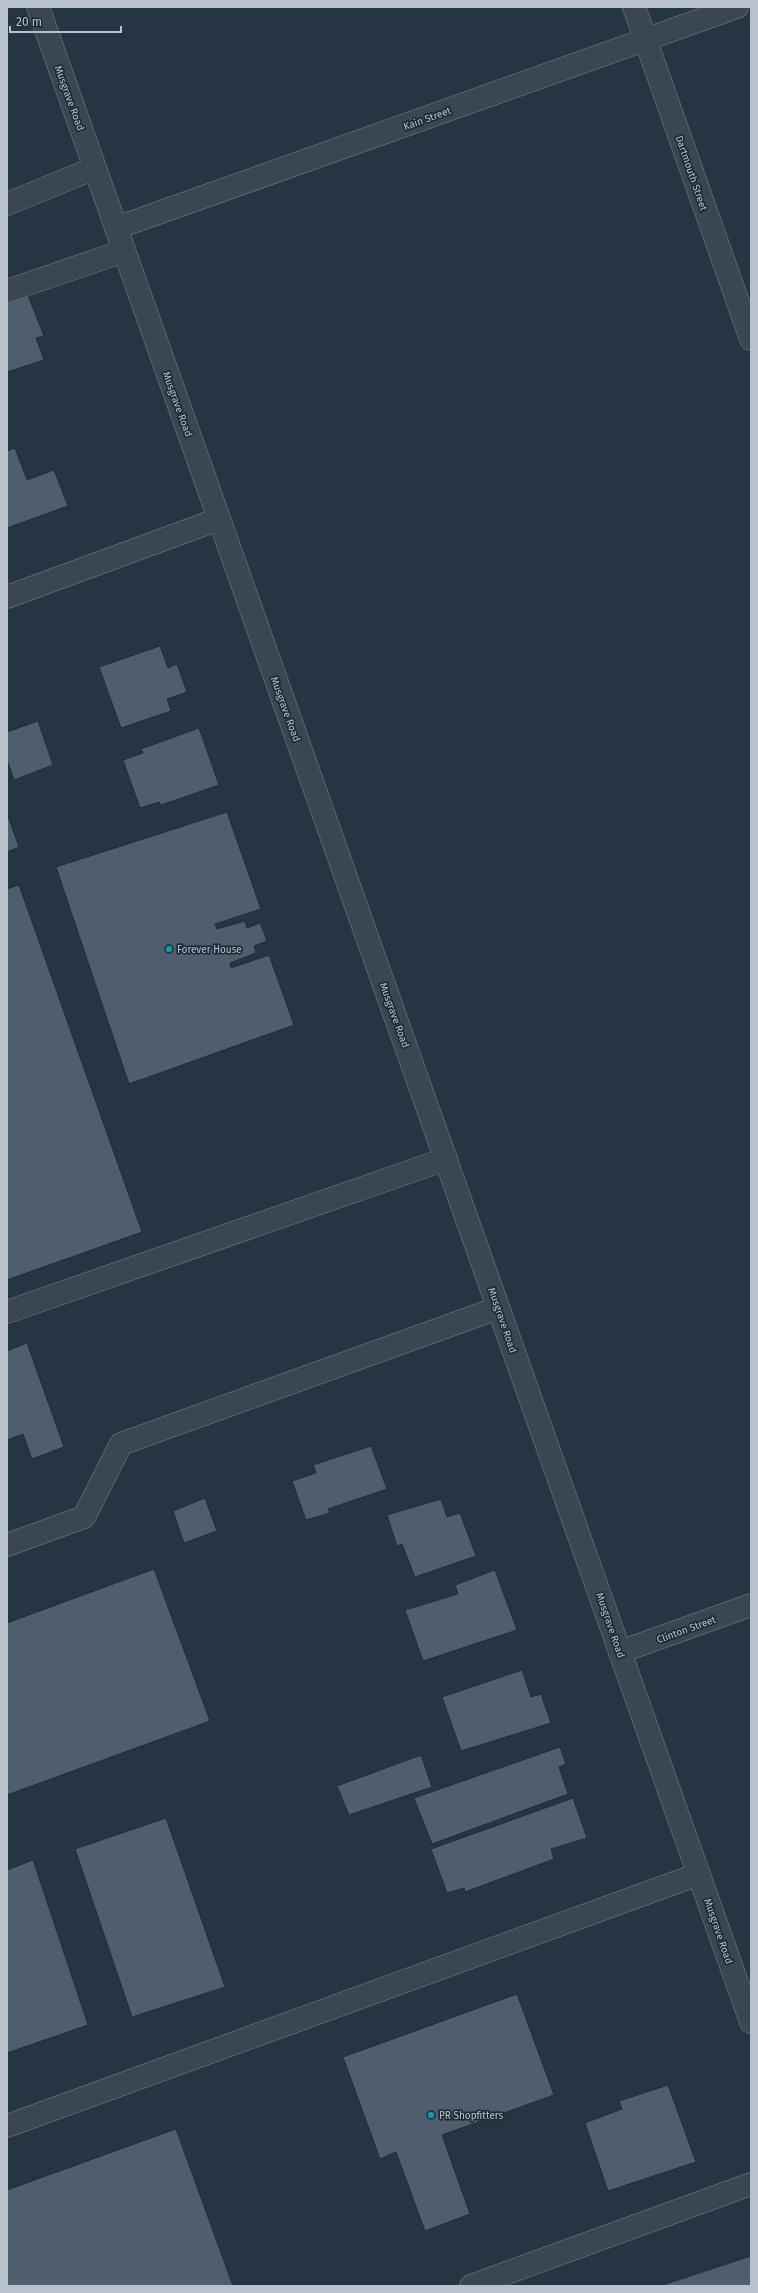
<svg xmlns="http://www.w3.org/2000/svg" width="758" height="2293" viewBox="0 0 758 2293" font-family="'Fira Sans',sans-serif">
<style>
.building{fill:#4f5e6e;stroke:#212d3a}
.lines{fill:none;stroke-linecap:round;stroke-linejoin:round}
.lane-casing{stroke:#596470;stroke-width:24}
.street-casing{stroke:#596470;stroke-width:24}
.lane{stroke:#3b4653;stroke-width:22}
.street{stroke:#3b4653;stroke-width:22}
.culture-dot{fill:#0f9aa8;stroke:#1f2b38;stroke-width:1.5}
.labels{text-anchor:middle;stroke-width:3.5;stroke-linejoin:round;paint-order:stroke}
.street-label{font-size:10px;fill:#b8c1cc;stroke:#1f2b38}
.poi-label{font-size:10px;fill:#b8c1cc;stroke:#1f2b38;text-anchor:start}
</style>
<rect width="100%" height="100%" fill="#263543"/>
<g class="building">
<polygon points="27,293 44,336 36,338 44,360 7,372 7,299"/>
<polygon points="15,448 27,480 54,470 68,506 7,528 7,451"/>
<polygon points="160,646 168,668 177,664 187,692 167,699 171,711 121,728 99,667"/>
<polygon points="38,721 53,765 14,780 7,760 7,732"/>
<polygon points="199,728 219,785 161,805 159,802 140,808 123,760 143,753 141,749"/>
<polygon points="227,812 261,909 215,924 217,929 245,921 247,928 260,923 267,941 254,946 256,953 230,963 231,968 269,955 294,1025 129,1084 56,867"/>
<polygon points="7,813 19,847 7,852"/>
<polygon points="19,885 142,1232 7,1280 7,889"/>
<polygon points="27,1343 64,1447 32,1459 23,1434 7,1440 7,1351"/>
<polygon points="371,1446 387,1489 328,1509 330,1513 306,1520 292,1481 316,1473 313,1465"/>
<polygon points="205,1498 217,1531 184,1543 173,1511"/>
<polygon points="441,1499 447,1517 460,1513 476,1556 415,1577 402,1544 397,1546 387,1515"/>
<polygon points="154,1569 210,1721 7,1795 7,1623"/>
<polygon points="495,1570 517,1630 423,1661 405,1610 458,1594 455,1585"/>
<polygon points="522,1670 531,1697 541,1694 551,1723 461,1751 442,1697"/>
<polygon points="560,1747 566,1764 559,1767 568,1794 432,1844 414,1798"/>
<polygon points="421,1755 432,1787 349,1815 337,1786"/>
<polygon points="573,1798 587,1838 551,1849 554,1859 465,1892 464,1888 447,1893 431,1849"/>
<polygon points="166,1818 225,1987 132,2017 75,1849"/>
<polygon points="33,1860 88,2025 7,2053 7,1870"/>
<polygon points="517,1994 554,2095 442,2135 470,2214 425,2231 396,2152 380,2159 343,2057"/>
<polygon points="668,2085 696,2162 608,2191 585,2123 622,2109 619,2101"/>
<polygon points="176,2129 233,2286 7,2286 7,2190"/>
<polygon points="751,2256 751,2286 660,2286"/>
</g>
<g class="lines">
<g class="lane-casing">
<g id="lane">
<polyline points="7,204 95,168"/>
<polyline points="7,291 124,251"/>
<polyline points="7,597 219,519"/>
<polyline points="7,1312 446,1159"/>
<polyline points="7,1545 84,1517 121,1444 498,1308"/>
<polyline points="7,2126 699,1874"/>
<polyline points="471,2286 751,2184"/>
</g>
</g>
<g class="street-casing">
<g id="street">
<polyline points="38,7 751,2022"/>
<polyline points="634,7 751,339"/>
<polyline points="116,228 737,7"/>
<polyline points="620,1652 751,1605"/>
</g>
</g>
<use href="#lane" class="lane"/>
<use href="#street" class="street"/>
</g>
<g class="culture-dot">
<circle cx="169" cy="949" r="4"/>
<circle cx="431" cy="2115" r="4"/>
</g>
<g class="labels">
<g class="street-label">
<text transform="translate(70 98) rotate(70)" y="4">Musgrave Road</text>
<text transform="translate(427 118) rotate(-20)" y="4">Kain Street</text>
<text transform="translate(692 173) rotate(71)" y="4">Dartmouth Street</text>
<text transform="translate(178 404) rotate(70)" y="4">Musgrave Road</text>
<text transform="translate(286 709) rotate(70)" y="4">Musgrave Road</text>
<text transform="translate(395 1015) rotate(70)" y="4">Musgrave Road</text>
<text transform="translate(503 1320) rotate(71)" y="4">Musgrave Road</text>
<text transform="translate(611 1625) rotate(71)" y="4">Musgrave Road</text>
<text transform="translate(686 1629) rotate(-20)" y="4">Clinton Street</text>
<text transform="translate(719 1931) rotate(71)" y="4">Musgrave Road</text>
</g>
<g class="poi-label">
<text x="177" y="953">Forever House</text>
<text x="439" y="2119">PR Shopfitters</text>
</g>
</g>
<rect width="758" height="2293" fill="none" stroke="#b8c1cc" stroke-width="16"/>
<path d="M10 26v6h111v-6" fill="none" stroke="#b8c1cc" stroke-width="2"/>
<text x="16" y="26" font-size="12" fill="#b8c1cc" stroke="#1f2b38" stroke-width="3" paint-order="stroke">20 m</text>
</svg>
